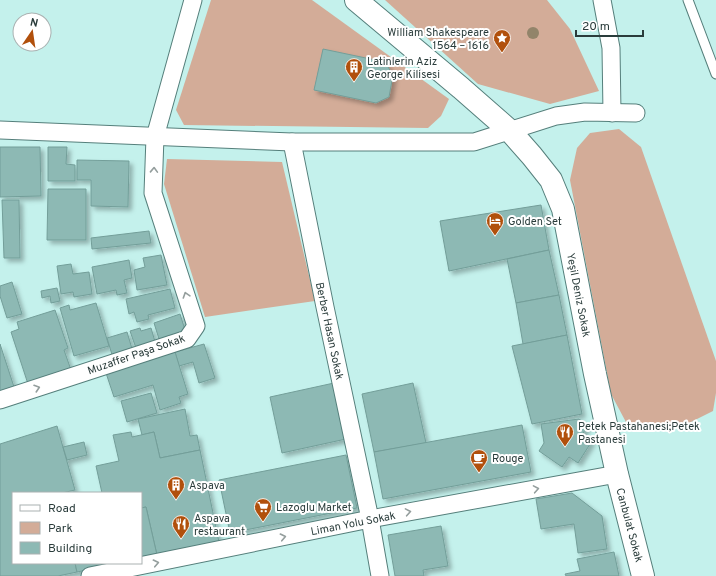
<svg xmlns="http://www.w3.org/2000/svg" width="716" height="576" viewBox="0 0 716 576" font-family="Overpass,sans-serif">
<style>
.green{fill:#d3ac98}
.building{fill:#8db9b4;stroke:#739e99;filter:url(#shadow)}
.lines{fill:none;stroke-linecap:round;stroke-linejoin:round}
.lane-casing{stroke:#557f7b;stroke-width:11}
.street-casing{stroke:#557f7b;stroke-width:19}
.secondary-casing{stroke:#557f7b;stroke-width:24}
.lane{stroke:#fff;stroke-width:9}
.street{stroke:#fff;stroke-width:17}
.secondary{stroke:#fff;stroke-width:22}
.tree{fill:#92846a}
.oneway{stroke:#949e9d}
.labels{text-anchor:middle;stroke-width:4;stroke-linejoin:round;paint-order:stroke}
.poi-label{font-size:11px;fill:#2a3c3b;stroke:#fff;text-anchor:start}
.street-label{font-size:11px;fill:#2a3c3b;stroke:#fff}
</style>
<defs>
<filter id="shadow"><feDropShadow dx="3.5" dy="3.5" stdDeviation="2" flood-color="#0004"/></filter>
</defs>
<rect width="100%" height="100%" fill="#c4f1ec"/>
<g class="green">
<polygon points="211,0 312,0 449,99 441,116 428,128 184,125 176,110"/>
<polygon points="385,0 547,0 570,29 599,91 550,104 478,84"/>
<polygon points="619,129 641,147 716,361 716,393 713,411 681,427 651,429 627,424 611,394 570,180 577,148 590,133"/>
<polygon points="167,159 282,162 315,301 205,317 164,184"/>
</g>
<g class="building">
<polygon points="323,49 385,62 393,75 389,97 376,103 314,90"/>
<polygon points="0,147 40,147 41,196 0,197"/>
<polygon points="48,147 67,147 66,164 75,165 75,181 48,181"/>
<polygon points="77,160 129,161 128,207 91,206 91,180 77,180"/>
<polygon points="48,189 86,189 86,240 47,240"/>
<polygon points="2,200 19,200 20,258 4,258"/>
<polygon points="541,205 549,250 449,271 440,221"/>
<polygon points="149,231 151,243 92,249 91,238"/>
<polygon points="549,250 559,295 516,303 507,259"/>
<polygon points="161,255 167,285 137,290 134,270 145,267 143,258"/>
<polygon points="129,260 132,278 124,280 127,293 117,295 116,290 97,294 92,267"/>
<polygon points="71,264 73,274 89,272 92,294 74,297 73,292 61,294 57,266"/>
<polygon points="12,282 22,314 7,318 0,296 0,286"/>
<polygon points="57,288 60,301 51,303 50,296 42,298 41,291"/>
<polygon points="170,289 175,308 148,315 149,319 137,322 134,312 129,314 126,299"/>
<polygon points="559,295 567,335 523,344 516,303"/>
<polygon points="96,303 109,346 74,356 60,308 69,305 70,310"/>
<polygon points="55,310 68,348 64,350 71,370 28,384 11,332 19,329 17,322"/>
<polygon points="180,314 186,333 160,342 154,323"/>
<polygon points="140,328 141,331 151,328 156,345 137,351 130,331"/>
<polygon points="127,332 133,352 113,358 107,338"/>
<polygon points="567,335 582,414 532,424 512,346"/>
<polygon points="0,344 15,390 0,394"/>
<polygon points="204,344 215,378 199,383 193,362 179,366 175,352"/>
<polygon points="175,352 188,394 179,397 181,403 160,410 153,385 114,397 106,373"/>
<polygon points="334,383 346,439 282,453 270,397"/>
<polygon points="413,383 426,443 374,452 362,394"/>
<polygon points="151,393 157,413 127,422 121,401"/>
<polygon points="185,409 190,436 197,435 200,450 160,458 154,432 142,435 138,419"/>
<polygon points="579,419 588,425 582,435 592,441 578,463 569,457 562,467 539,451 544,443 541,424"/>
<polygon points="522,425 531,472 383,499 374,452"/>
<polygon points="57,426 75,490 62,493 13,493 13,563 75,563 77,572 58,576 0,576 0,444"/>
<polygon points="131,432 132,437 154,432 160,458 200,450 219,542 157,555 146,507 141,508 141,493 102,493 96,466 119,461 113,435"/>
<polygon points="84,442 87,455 67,460 63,447"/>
<polygon points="346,455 357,508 230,533 219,480"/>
<polygon points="572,493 602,516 607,549 578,553 574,524 541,529 536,499"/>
<polygon points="146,507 157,555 141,558 141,508"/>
<polygon points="441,526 448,566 423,570 424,576 395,576 388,535"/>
<polygon points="614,552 619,576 566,576 565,574 580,571 577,559"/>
<polygon points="75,563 117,563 117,564 77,572"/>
</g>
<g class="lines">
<g class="lane-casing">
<polyline id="lane" points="688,0 716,74"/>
</g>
<g class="street-casing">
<g id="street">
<polyline points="602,0 611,48 612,113"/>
<polyline points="0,130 292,142 474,142 556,116 585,112 636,113"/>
<polyline points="292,142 325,307 370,519 380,576"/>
<polyline points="0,400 187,339 196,326 153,193 155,137 193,0"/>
<polyline points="90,576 370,519 617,474"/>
</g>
</g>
<g class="secondary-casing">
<polyline id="secondary" points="356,0 461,88 510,131 532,156 551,180 563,209 595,374 617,474 643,576"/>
</g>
<use href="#lane" class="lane"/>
<use href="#street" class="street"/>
<use href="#secondary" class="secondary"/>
</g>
<circle class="tree" cx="533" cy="33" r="6"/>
<defs><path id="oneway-chevron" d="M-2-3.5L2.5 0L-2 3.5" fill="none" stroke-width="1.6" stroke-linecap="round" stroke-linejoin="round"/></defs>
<g class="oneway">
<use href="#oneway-chevron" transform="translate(154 170) rotate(-88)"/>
<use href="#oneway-chevron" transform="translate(186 295) rotate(-108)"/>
<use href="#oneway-chevron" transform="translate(37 388) rotate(-18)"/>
<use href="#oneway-chevron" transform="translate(536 489) rotate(-10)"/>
<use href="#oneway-chevron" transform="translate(408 512) rotate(-10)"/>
<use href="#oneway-chevron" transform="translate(283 537) rotate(-12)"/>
<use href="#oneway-chevron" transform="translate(156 563) rotate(-12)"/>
</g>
<defs>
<g id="sight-pin" transform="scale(0.9)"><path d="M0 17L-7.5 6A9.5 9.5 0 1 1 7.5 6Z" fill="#b1500c" stroke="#fff"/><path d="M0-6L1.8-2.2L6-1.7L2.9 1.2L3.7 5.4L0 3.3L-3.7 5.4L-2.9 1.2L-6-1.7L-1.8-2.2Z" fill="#fff"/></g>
<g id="building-pin" transform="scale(0.9)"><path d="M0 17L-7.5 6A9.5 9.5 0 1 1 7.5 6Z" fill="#b1500c" stroke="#fff"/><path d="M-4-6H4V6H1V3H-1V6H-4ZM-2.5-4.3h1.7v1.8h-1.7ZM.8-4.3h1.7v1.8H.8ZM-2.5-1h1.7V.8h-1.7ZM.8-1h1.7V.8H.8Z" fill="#fff"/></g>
<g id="hotel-pin" transform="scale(0.9)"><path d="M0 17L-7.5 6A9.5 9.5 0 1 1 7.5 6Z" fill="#b1500c" stroke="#fff"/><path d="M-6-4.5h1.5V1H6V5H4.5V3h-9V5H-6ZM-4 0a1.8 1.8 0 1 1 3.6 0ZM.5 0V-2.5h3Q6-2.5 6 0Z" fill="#fff"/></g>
<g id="restaurant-pin" transform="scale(0.9)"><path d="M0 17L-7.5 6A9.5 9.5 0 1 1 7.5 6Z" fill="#b1500c" stroke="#fff"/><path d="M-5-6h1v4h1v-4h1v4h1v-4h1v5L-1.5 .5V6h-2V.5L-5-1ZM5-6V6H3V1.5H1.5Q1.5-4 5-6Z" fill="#fff"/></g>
<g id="cafe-pin" transform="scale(0.9)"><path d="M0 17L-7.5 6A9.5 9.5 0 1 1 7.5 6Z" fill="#b1500c" stroke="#fff"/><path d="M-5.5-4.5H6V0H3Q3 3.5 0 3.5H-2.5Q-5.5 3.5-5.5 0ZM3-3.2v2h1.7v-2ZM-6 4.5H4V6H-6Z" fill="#fff"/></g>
<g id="supermarket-pin" transform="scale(0.9)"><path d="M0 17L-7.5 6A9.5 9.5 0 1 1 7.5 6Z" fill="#b1500c" stroke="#fff"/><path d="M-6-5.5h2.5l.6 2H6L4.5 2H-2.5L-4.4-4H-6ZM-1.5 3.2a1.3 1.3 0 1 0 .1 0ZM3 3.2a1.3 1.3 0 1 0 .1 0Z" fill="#fff"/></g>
</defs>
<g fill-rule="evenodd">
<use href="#sight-pin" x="502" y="38"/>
<use href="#building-pin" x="354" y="67"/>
<use href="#hotel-pin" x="495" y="221"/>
<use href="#restaurant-pin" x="565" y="432"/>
<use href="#cafe-pin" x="479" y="458"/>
<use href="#building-pin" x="176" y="485"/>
<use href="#supermarket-pin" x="263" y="507"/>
<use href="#restaurant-pin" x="181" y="524"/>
</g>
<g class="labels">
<g class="poi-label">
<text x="489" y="36" text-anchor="end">William Shakespeare<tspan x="489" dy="13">1564 – 1616</tspan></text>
<text x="367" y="65">Latinlerin Aziz<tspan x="367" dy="13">George Kilisesi</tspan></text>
<text x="508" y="225">Golden Set</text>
<text x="578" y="430">Petek Pastahanesi;Petek<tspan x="578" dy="13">Pastanesi</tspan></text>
<text x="492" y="462">Rouge</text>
<text x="189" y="489">Aspava</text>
<text x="276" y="511">Lazoglu Market</text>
<text x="194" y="522">Aspava<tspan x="194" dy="13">restaurant</tspan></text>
</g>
<g class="street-label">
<text transform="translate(579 295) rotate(79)" y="4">Yeşil Deniz Sokak</text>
<text transform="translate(330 331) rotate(78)" y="4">Berber Hasan Sokak</text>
<text transform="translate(136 354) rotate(-19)" y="4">Muzaffer Paşa Sokak</text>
<text transform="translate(353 523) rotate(-11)" y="4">Liman Yolu Sokak</text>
<text transform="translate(630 525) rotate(75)" y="4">Canbulat Sokak</text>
</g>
</g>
<rect x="12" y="492" width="130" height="72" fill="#ffffff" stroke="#aab1b1"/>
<rect x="20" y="505" width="20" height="6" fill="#ffffff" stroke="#aab1b1"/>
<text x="48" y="512" font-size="12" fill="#2a3c3b">Road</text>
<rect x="20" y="522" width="20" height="12" fill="#d3ac98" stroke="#aab1b1"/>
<text x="48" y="532" font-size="12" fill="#2a3c3b">Park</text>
<rect x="20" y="542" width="20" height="12" fill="#8db9b4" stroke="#aab1b1"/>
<text x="48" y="552" font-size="12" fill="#2a3c3b">Building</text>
<g transform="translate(32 32) rotate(13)"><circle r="19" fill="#ffffff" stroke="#aab1b1"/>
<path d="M0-3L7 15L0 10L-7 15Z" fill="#b1500c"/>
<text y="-6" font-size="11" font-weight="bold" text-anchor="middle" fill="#2a3c3b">N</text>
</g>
<path d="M576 30v6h67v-6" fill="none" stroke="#2a3c3b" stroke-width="2"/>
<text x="582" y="30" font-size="12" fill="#2a3c3b" stroke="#ffffff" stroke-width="3" paint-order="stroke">20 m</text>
</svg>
